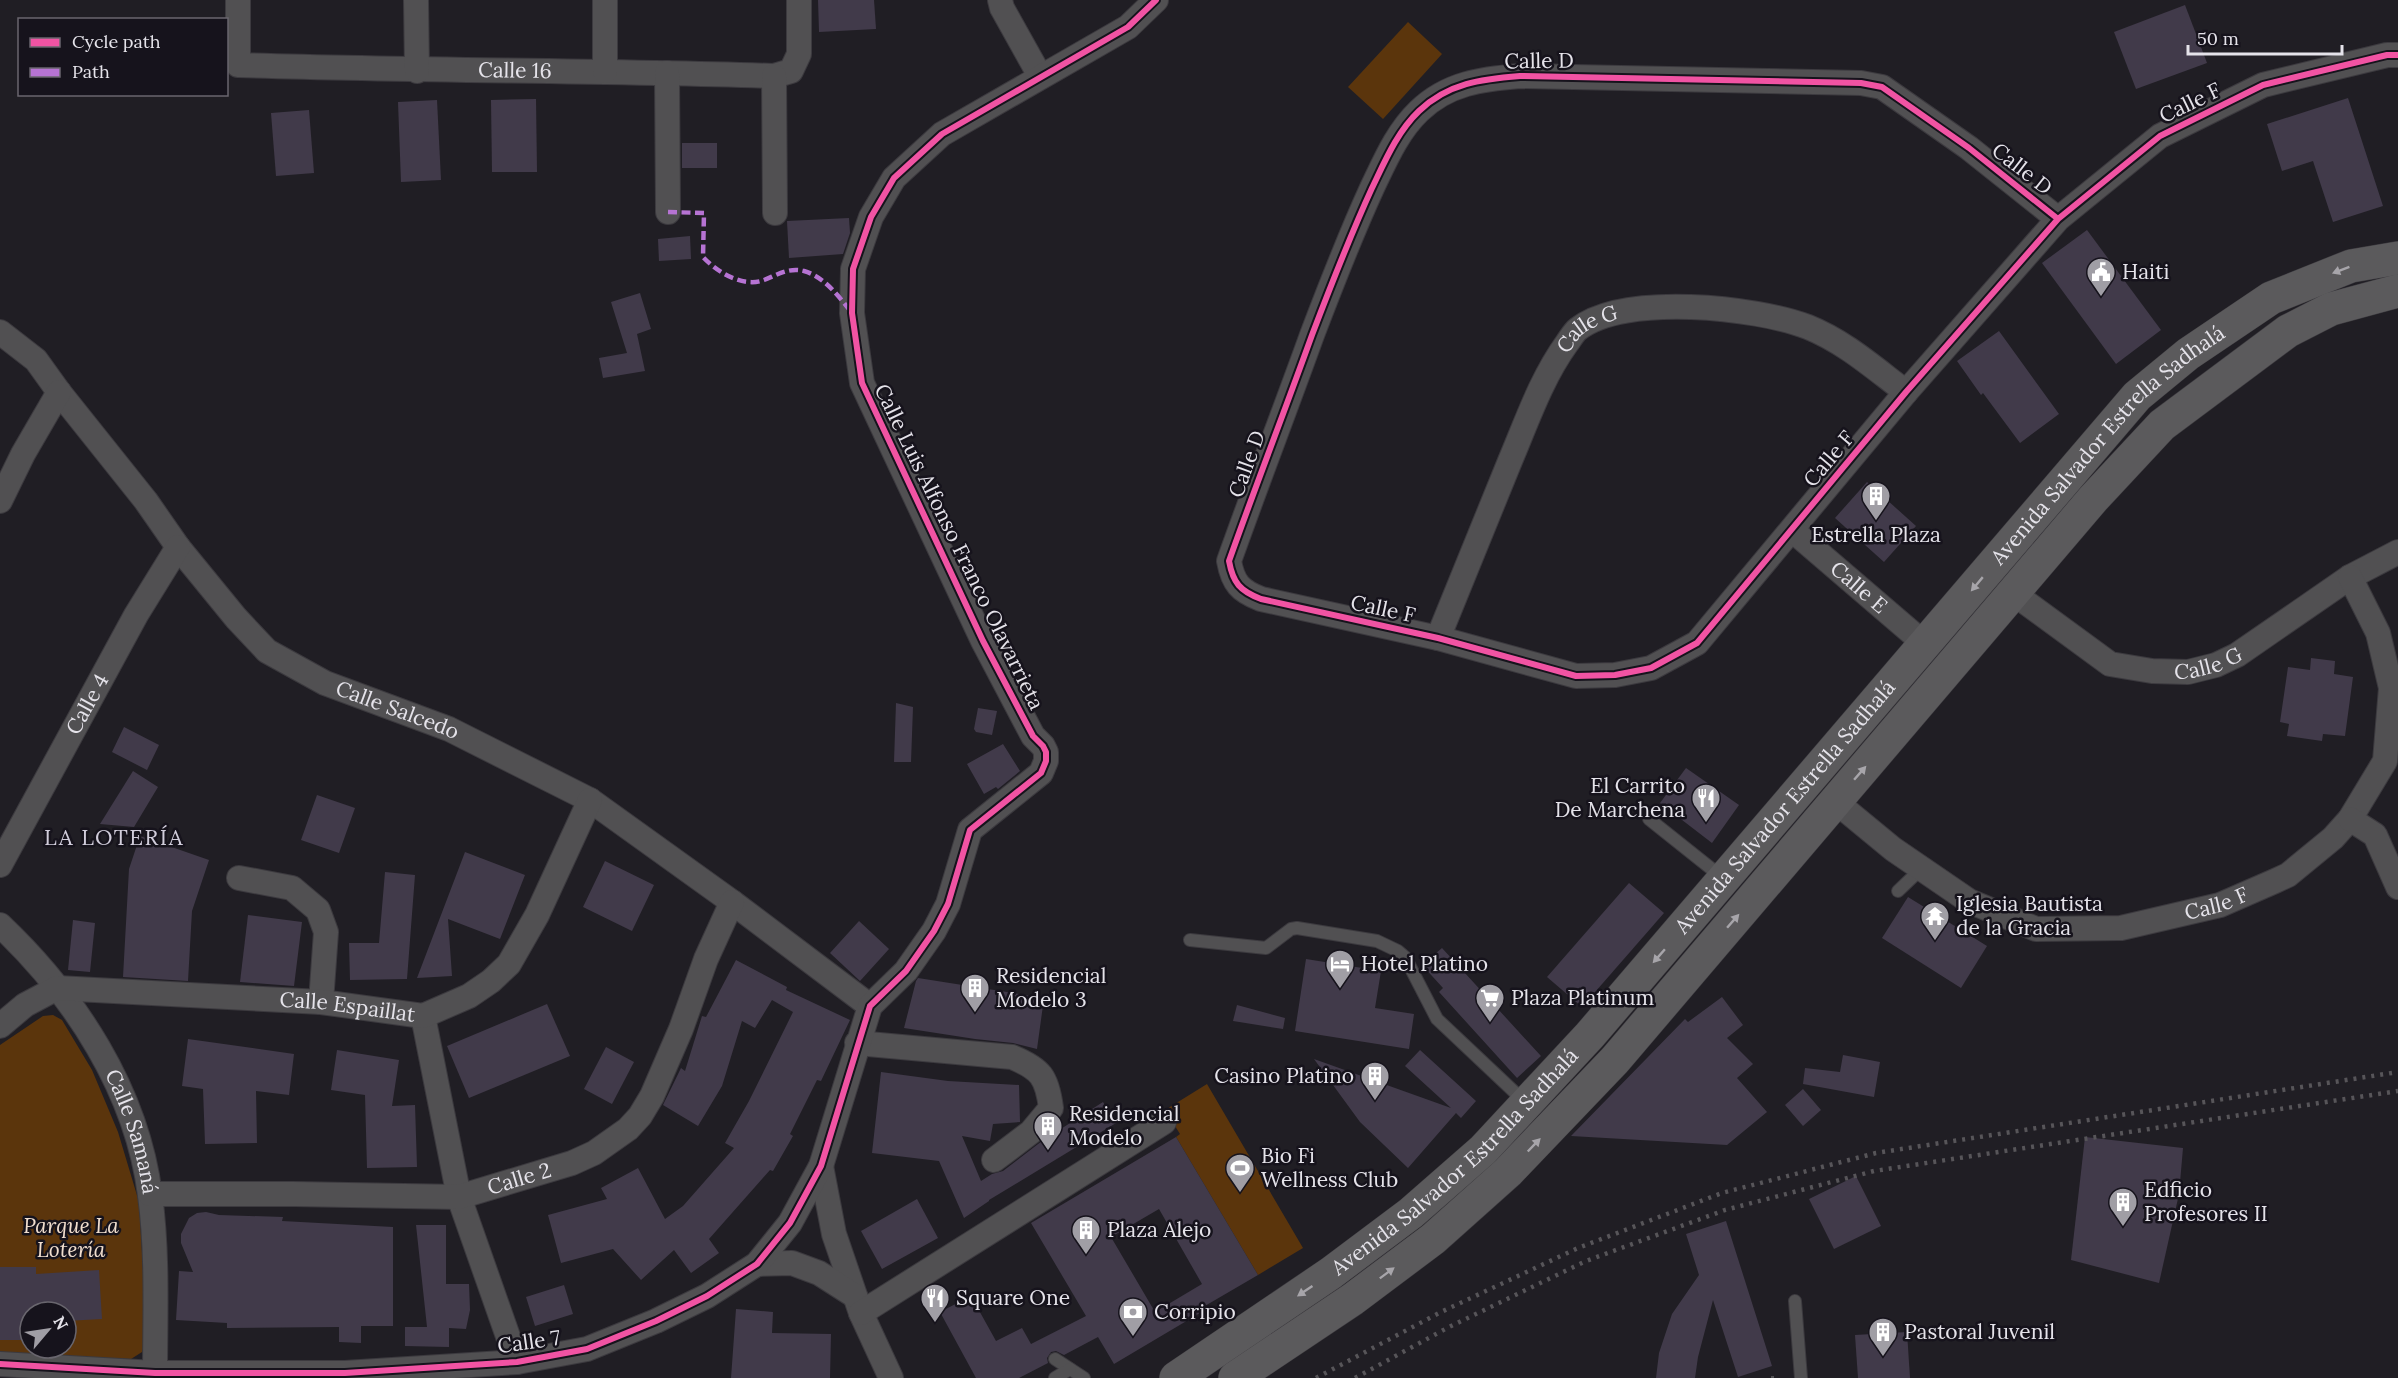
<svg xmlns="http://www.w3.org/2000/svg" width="2398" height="1378" viewBox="0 0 2398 1378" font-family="Lora,serif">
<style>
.green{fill:#5b350c;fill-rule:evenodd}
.building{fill:#413a4a;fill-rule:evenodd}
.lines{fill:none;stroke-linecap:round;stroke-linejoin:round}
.lane-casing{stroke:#3c3a3f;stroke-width:14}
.street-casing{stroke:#3c3a3f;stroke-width:26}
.primary-casing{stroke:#3c3a3f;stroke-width:34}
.path{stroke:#525154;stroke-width:4;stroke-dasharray:3 4.5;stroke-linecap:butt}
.lane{stroke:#515052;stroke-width:12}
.street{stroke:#515052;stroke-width:24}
.primary{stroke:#5b5a5c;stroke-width:33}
.rail{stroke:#575559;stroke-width:4.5;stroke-dasharray:3 6;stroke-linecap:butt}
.quiet{stroke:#b673d3;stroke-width:4.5;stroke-dasharray:9 4.5;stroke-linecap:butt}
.cycleway-casing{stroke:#16131c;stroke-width:10}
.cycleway{stroke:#f153a3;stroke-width:6}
.oneway{fill:#a7a5aa}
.labels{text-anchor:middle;stroke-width:5;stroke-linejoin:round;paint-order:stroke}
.street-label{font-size:21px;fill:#e5e3ea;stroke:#16131c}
.poi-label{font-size:21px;fill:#e5e3ea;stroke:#16131c;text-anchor:start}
.park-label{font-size:21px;font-style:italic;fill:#f1dece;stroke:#16131c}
.neighbourhood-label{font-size:22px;letter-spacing:1.5px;fill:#d1cddb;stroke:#16131c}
</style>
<rect width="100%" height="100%" fill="#201e24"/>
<g class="green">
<polygon points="1408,22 1442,54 1383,119 1348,87"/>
<path d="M 53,1015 L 62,1020 L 92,1070 L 118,1132 L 139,1202 L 147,1338 L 142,1352 L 131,1359 L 0,1355 L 0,1045 L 43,1016 ZM 30,1312 L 66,1312 L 66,1348 L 30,1348 Z"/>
<polygon points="1207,1084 1303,1248 1258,1275 1176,1137 1180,1134 1165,1110"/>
</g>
<g class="building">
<polygon points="818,0 874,0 876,29 819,32"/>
<polygon points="2185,5 2207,63 2136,89 2114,32"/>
<polygon points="2348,98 2383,206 2333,222 2313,161 2282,171 2267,124"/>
<polygon points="536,99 537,172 492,172 491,100"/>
<polygon points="437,100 441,180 401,182 398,102"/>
<polygon points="309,110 314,173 276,176 271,113"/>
<rect x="682" y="143" width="35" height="25"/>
<polygon points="849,218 850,233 843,254 789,258 787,221"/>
<polygon points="2087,230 2161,330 2116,364 2042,263"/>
<polygon points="690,236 691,259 659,261 658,239"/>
<polygon points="640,293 651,329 637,334 645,371 603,378 599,358 627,353 611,302"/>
<polygon points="1999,331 2059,414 2020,443 1983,393 1981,395 1957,361"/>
<polygon points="1867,482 1916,526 1884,562 1835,518"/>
<polygon points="2311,658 2335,661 2334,674 2353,677 2345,736 2323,734 2322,741 2287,736 2289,724 2280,722 2288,667 2310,670"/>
<polygon points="896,703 913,707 911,762 894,762"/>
<polygon points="978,708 997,711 992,735 976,732 974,729"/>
<polygon points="124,727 159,745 147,770 112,752"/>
<polygon points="1003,744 1020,771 998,789 996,787 984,794 967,764"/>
<polygon points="1686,768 1739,805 1712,843 1660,803"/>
<polygon points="133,771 158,787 134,827 100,824"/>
<polygon points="317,795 355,808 339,853 301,840"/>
<polygon points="140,836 209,860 192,911 188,981 123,977 129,869"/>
<polygon points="465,852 525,875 500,939 448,919 452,976 417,978"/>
<polygon points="605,861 654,885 632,931 583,907"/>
<polygon points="385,872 415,875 407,979 350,980 349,943 379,943"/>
<polygon points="1629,883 1664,913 1582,1007 1547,977"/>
<polygon points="1908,897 1987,946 1961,988 1882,938"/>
<polygon points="248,915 302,922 294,986 240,982"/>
<polygon points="73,920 95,923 90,972 68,970"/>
<polygon points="859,921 889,949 860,981 830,953"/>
<polygon points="1442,948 1541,1056 1517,1078 1439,992 1443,988 1422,965"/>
<polygon points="1306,959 1381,971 1375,1008 1414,1014 1409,1049 1295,1031"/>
<polygon points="736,960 787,987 786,990 850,1020 821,1081 817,1080 790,1134 793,1136 773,1171 770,1170 709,1239 719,1253 691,1273 674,1250 641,1280 613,1249 561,1263 548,1215 607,1199 601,1188 638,1168 665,1219 683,1206 734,1148 725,1143 749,1101 793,1012 772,1000 755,1028 742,1021 722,1086 698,1126 663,1105 681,1068 685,1071 702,1016 706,1017"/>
<polygon points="918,978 1044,998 1037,1049 1013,1043 975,1039 904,1028 916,981"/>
<polygon points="1722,997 1743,1025 1727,1038 1753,1064 1737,1078 1767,1112 1727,1145 1571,1136 1685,1019 1688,1022"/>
<polygon points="547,1004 570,1056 469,1098 447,1046"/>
<polygon points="1237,1005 1285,1018 1283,1029 1233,1021"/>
<polygon points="188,1039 294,1054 289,1095 256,1091 257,1143 205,1144 203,1089 182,1086"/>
<polygon points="606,1047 634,1062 612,1104 584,1089"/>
<polygon points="337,1050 399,1060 392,1106 415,1105 417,1167 367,1168 365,1095 331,1090"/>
<polygon points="1420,1050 1476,1101 1461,1118 1456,1113 1408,1168 1360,1122 1314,1059 1451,1108 1405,1066"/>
<polygon points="1843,1055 1880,1062 1874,1097 1803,1084 1805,1068 1840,1072"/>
<polygon points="881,1072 948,1081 1019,1085 1020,1122 993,1124 990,1141 962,1136 981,1181 992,1174 1003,1171 1042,1141 1103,1102 1116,1123 989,1200 989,1201 964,1218 939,1161 872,1153"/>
<polygon points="1803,1089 1821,1110 1803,1126 1785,1105"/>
<path d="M 1176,1137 L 1258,1275 L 1198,1310 L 1200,1313 L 1114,1364 L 1098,1337 L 1064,1355 L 1056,1351 L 1051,1352 L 1047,1358 L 1048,1363 L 1019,1378 L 976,1378 L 940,1312 L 971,1296 L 996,1341 L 1022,1328 L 1031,1344 L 1086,1316 L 1031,1223 ZM 1159,1209 L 1202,1284 L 1155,1312 L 1111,1237 Z"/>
<polygon points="2085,1137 2183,1148 2179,1194 2159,1283 2071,1260"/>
<polygon points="1856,1176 1881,1226 1834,1249 1809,1199"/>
<polygon points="917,1199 938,1238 882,1269 861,1231"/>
<polygon points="206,1212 219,1215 283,1217 282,1221 393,1227 393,1326 361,1326 361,1343 339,1342 339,1327 227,1328 227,1323 176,1320 179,1271 193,1272 181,1243 181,1234 189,1218 197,1213"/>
<polygon points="1726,1221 1772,1366 1738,1377 1713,1300 1698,1357 1695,1378 1656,1378 1659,1353 1672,1314 1699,1275 1686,1234"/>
<polygon points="416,1225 446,1225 446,1284 469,1284 470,1310 466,1329 449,1328 449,1347 405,1346 405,1327 427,1327"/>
<polygon points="0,1267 36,1267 36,1274 99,1270 102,1319 66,1321 66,1312 30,1312 30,1340 0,1340"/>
<polygon points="564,1285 573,1314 535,1326 526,1297"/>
<polygon points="736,1309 773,1312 772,1333 831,1334 830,1378 731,1378"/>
<polygon points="1907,1332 1910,1378 1858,1378 1855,1335"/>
</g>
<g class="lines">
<g class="lane-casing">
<g id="lane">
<polyline points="1649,819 1723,878"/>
<polyline points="1898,891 1921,869"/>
<polyline points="1190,940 1266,948 1291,929 1297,928 1377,941 1398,951 1405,957 1437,1019 1526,1103"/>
<polyline points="1795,1301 1801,1378"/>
<polyline points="1055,1359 1084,1378"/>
<polyline points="1055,1378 1070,1369"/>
</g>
</g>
<g class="street-casing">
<g id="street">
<path id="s1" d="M 238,0 L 238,65 C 417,71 595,70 774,76 L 791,71 L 799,54 L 799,0"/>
<polyline points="416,0 417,71"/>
<polyline points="1000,0 1002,8 1040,76"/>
<polyline points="605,71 605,0"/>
<polyline points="667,73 668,212"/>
<polyline points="774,76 775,213"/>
<path d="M 2058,219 L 1969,148 L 1882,87 L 1861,83 L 1520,76 C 1482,79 1448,83 1419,111 C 1397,132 1385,161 1372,188 C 1350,236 1331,285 1312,335 C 1285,410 1256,485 1229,561 C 1233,583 1240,591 1261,599 L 1438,638 L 1576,676 L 1615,675 L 1651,668 L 1697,643 L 1906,392 L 2058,219 L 2160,136 L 2263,85 L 2387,55 L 2398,55"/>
<path id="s2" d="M 0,332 L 36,360 L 59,392 L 146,501 L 178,547 L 236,618 L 267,651 L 325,683 L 449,729 L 590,800 L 732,902 L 870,1006"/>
<polyline points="0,501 23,454 59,392"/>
<path id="s3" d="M 1792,530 L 1926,645"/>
<path id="s4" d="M 2013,593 L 2110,664 L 2152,671 L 2188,672 L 2216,665 L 2237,655 L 2350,577 L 2398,552"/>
<path id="s5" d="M 1438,638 C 1462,579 1486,520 1510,461 C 1527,421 1541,379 1567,343 C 1570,339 1574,332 1578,329 C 1624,293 1756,307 1808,327 C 1845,342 1874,368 1906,392"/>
<path id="s6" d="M 1836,802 L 1893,849 L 1969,901 L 2036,929 L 2121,928 L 2220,905 L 2275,881 L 2288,875 L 2333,838 L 2350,819 L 2385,761 L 2391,688 L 2378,633 L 2350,577"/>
<polyline points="2350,819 2375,835 2398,887"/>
<path id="s7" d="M 0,865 L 136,615 L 178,547"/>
<polyline points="239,878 292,888 318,910 326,932 321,1002"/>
<path id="s8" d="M 0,925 C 75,996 137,1091 150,1195 C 158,1256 155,1317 155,1378"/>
<polyline points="423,1016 459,1197 517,1362"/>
<path id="s9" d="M 0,1026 L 25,1005 L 57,988 L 321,1002 L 423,1016 L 469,996 L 491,981 L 509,964 L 537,915 L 590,800"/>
<path d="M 857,1043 L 1012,1057 C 1041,1069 1047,1077 1051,1108 L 1031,1132 L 994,1160"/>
<polyline points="821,1166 834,1234 861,1313 891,1378"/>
<path id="s10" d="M 150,1194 L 294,1194 L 459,1197 L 572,1163 L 594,1153 L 628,1129 L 640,1116 L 652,1096 L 681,1029 L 706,959 L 732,902"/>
<polyline points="757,1264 792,1263 819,1273 855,1296"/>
<polyline points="861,1313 1164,1122"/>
<polyline points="0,1364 155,1373 345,1373 517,1362 587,1349 656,1321 707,1296 757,1264 790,1223 821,1166 870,1006 906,971 934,931 948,904 970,830 1041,773 1046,761 1046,752 1043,746 1033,736 983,641 862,383 852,313 853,269 871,217 894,178 942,134 1128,27 1156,0"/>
</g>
</g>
<g class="primary-casing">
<g id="primary">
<path id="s11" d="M 1176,1378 L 1331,1273 L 1411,1213 L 1483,1150 L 1590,1035 L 2137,396 L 2188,354 L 2271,298 L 2351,266 L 2398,258"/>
<polyline points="1235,1378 1353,1299 1433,1239 1508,1172 1615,1060 2093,499 2162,425 2288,331 2331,309 2398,291"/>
</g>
</g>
<polyline class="path" points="1771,1378 1777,1378"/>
<use href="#lane" class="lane"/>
<use href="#street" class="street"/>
<use href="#primary" class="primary"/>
<g class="rail">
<polyline points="1316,1378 1441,1312 1578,1248 1722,1193 1876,1153 2398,1072"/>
<polyline points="1355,1378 1449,1327 1586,1261 1725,1210 1874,1171 2398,1091"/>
</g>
<path class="quiet" d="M 668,212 L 704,213 L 703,257 C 717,272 743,288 764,280 C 777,275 789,267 804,271 C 825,277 839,297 852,313"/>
<g class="cycleway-casing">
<g id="cycleway">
<path d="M 2058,219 L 1969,148 L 1882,87 L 1861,83 L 1520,76 C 1482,79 1448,83 1419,111 C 1397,132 1385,161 1372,188 C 1350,236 1331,285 1312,335 C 1285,410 1256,485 1229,561 C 1233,583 1240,591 1261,599 L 1438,638 L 1576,676 L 1615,675 L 1651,668 L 1697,643 L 1906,392 L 2058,219 L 2160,136 L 2263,85 L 2387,55 L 2398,55"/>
<polyline points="0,1364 155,1373 345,1373 517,1362 587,1349 656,1321 707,1296 757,1264 790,1223 821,1166 870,1006 906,971 934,931 948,904 970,830 1041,773 1046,761 1046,752 1043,746 1033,736 983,641 862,383 852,313 853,269 871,217 894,178 942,134 1128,27 1156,0"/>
</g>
</g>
<use href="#cycleway" class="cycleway"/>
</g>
<defs><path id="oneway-solid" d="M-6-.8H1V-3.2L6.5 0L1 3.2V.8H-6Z" transform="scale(1.5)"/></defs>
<g class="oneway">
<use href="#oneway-solid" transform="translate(2341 270) rotate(159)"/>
<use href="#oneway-solid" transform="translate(1977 584) rotate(130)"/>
<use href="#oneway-solid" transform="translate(1860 773) rotate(-49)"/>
<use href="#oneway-solid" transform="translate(1733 921) rotate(-49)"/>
<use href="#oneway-solid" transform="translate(1659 956) rotate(131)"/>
<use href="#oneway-solid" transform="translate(1534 1145) rotate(-46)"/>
<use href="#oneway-solid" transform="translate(1387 1273) rotate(-37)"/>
<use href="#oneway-solid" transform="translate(1305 1291) rotate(146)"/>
</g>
<defs>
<g id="civic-pin" transform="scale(1.5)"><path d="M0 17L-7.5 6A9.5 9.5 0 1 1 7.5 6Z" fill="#a09ea5" stroke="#16131c"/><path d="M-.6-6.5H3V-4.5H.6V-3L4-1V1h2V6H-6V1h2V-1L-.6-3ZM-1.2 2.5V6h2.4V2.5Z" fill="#fff"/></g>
<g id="building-pin" transform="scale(1.5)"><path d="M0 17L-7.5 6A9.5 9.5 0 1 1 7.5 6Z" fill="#a09ea5" stroke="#16131c"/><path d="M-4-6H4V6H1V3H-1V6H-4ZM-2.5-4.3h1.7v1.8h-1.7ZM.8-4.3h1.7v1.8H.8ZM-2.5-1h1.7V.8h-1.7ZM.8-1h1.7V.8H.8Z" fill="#fff"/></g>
<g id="restaurant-pin" transform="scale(1.5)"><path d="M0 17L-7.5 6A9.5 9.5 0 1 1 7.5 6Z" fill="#a09ea5" stroke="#16131c"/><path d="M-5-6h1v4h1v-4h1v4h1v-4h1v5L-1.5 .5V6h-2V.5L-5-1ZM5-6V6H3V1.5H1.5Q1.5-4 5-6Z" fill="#fff"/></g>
<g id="temple-pin" transform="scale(1.5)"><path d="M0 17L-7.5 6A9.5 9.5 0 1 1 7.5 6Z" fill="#a09ea5" stroke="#16131c"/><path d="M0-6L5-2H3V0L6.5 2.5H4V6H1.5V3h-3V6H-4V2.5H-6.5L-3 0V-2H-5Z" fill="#fff"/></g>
<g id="hotel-pin" transform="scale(1.5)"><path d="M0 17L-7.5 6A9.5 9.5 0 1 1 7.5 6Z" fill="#a09ea5" stroke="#16131c"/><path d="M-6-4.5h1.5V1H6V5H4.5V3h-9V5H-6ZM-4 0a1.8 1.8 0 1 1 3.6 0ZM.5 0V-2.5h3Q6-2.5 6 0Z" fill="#fff"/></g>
<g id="supermarket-pin" transform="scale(1.5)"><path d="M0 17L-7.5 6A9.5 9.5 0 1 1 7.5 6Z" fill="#a09ea5" stroke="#16131c"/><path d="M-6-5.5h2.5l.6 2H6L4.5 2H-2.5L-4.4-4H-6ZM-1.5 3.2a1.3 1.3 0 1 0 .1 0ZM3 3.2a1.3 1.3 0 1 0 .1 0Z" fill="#fff"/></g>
<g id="stadium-pin" transform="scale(1.5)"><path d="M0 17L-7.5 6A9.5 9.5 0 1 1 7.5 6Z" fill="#a09ea5" stroke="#16131c"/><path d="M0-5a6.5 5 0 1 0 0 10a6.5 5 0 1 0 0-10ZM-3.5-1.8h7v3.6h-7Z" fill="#fff"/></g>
<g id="bank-pin" transform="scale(1.5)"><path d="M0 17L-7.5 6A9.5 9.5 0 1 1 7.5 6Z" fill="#a09ea5" stroke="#16131c"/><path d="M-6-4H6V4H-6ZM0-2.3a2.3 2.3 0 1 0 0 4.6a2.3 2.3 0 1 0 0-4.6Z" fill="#fff"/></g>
</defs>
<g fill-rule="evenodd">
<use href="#civic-pin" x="2101" y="272"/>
<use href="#building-pin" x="1876" y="496"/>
<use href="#restaurant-pin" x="1706" y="798"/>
<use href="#temple-pin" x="1935" y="916"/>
<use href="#hotel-pin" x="1340" y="964"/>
<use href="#building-pin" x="975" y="988"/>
<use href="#supermarket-pin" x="1490" y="998"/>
<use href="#building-pin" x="1375" y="1076"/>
<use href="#building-pin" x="1048" y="1126"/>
<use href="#stadium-pin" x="1240" y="1168"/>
<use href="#building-pin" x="2123" y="1202"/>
<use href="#building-pin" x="1086" y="1230"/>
<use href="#restaurant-pin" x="935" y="1298"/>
<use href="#bank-pin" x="1133" y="1312"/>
<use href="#building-pin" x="1883" y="1332"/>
</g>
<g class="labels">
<g class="street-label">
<text transform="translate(1539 61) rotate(-1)" y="7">Calle D</text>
<text dy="7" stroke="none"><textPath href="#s1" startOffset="342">Calle 16</textPath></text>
<text transform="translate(2190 103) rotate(-26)" y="7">Calle F</text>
<text transform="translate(2022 169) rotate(38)" y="7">Calle D</text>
<text dy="7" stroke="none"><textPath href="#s5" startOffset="348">Calle G</textPath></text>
<text dy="7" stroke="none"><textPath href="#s11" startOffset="1326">Avenida Salvador Estrella Sadhalá</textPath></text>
<text transform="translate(1829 459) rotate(-50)" y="7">Calle F</text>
<text transform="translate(1247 464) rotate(-70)" y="7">Calle D</text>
<text transform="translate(959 547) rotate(64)" y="7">Calle Luis Alfonso Franco Olavarrieta</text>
<text dy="7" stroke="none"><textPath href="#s3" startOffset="88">Calle E</textPath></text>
<text transform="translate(1383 609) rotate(12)" y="7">Calle F</text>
<text dy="7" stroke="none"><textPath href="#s4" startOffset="220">Calle G</textPath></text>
<text dy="7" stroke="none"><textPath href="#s7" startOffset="183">Calle 4</textPath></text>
<text dy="7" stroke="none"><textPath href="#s2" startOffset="561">Calle Salcedo</textPath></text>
<text dy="7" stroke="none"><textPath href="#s11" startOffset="840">Avenida Salvador Estrella Sadhalá</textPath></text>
<text dy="7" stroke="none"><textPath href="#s6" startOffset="422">Calle F</textPath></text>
<text dy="7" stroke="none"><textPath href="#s9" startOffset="360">Calle Espaillat</textPath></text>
<text dy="7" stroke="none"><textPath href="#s8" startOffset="249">Calle Samaná</textPath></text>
<text dy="7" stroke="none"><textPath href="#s11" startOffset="354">Avenida Salvador Estrella Sadhalá</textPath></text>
<text dy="7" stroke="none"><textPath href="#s10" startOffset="372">Calle 2</textPath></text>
<text transform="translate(529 1342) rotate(-8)" y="7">Calle 7</text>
</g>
<g class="poi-label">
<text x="2122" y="279">Haiti</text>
<text x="1876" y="542" text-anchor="middle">Estrella Plaza</text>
<text x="1685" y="793" text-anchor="end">El Carrito<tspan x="1685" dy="24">De Marchena</tspan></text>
<text x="1956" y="911">Iglesia Bautista<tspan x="1956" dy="24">de la Gracia</tspan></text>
<text x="1361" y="971">Hotel Platino</text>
<text x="996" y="983">Residencial<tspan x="996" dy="24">Modelo 3</tspan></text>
<text x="1511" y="1005">Plaza Platinum</text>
<text x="1354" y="1083" text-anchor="end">Casino Platino</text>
<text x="1069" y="1121">Residencial<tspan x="1069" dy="24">Modelo</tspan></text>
<text x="1261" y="1163">Bio Fi<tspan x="1261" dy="24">Wellness Club</tspan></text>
<text x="2144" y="1197">Edficio<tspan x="2144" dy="24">Profesores II</tspan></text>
<text x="1107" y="1237">Plaza Alejo</text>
<text x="956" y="1305">Square One</text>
<text x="1154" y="1319">Corripio</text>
<text x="1904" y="1339">Pastoral Juvenil</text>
</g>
<g class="park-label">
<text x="71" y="1233">Parque La<tspan x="71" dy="24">Lotería</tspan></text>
</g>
<g class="neighbourhood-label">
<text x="114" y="845">LA LOTERÍA</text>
</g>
</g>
<rect x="18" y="18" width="210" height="78" fill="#16131c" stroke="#69666e" stroke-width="1.5"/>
<rect x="30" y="38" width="30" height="9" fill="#f153a3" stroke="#69666e" stroke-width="1.5"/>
<text x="72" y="48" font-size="18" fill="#e5e3ea">Cycle path</text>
<rect x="30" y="68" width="30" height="9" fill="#b673d3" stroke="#69666e" stroke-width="1.5"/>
<text x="72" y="78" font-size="18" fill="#e5e3ea">Path</text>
<g transform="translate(48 1330) rotate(61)"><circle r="28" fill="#16131c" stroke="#69666e" stroke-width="1.5"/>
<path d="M0-4.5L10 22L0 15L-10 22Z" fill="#a09ea5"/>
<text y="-9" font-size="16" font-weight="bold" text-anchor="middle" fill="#e5e3ea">N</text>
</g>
<path d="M2188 45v9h154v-9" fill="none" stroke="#e5e3ea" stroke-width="3"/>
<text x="2197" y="45" font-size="18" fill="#e5e3ea" stroke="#16131c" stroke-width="4.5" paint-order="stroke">50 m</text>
</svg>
